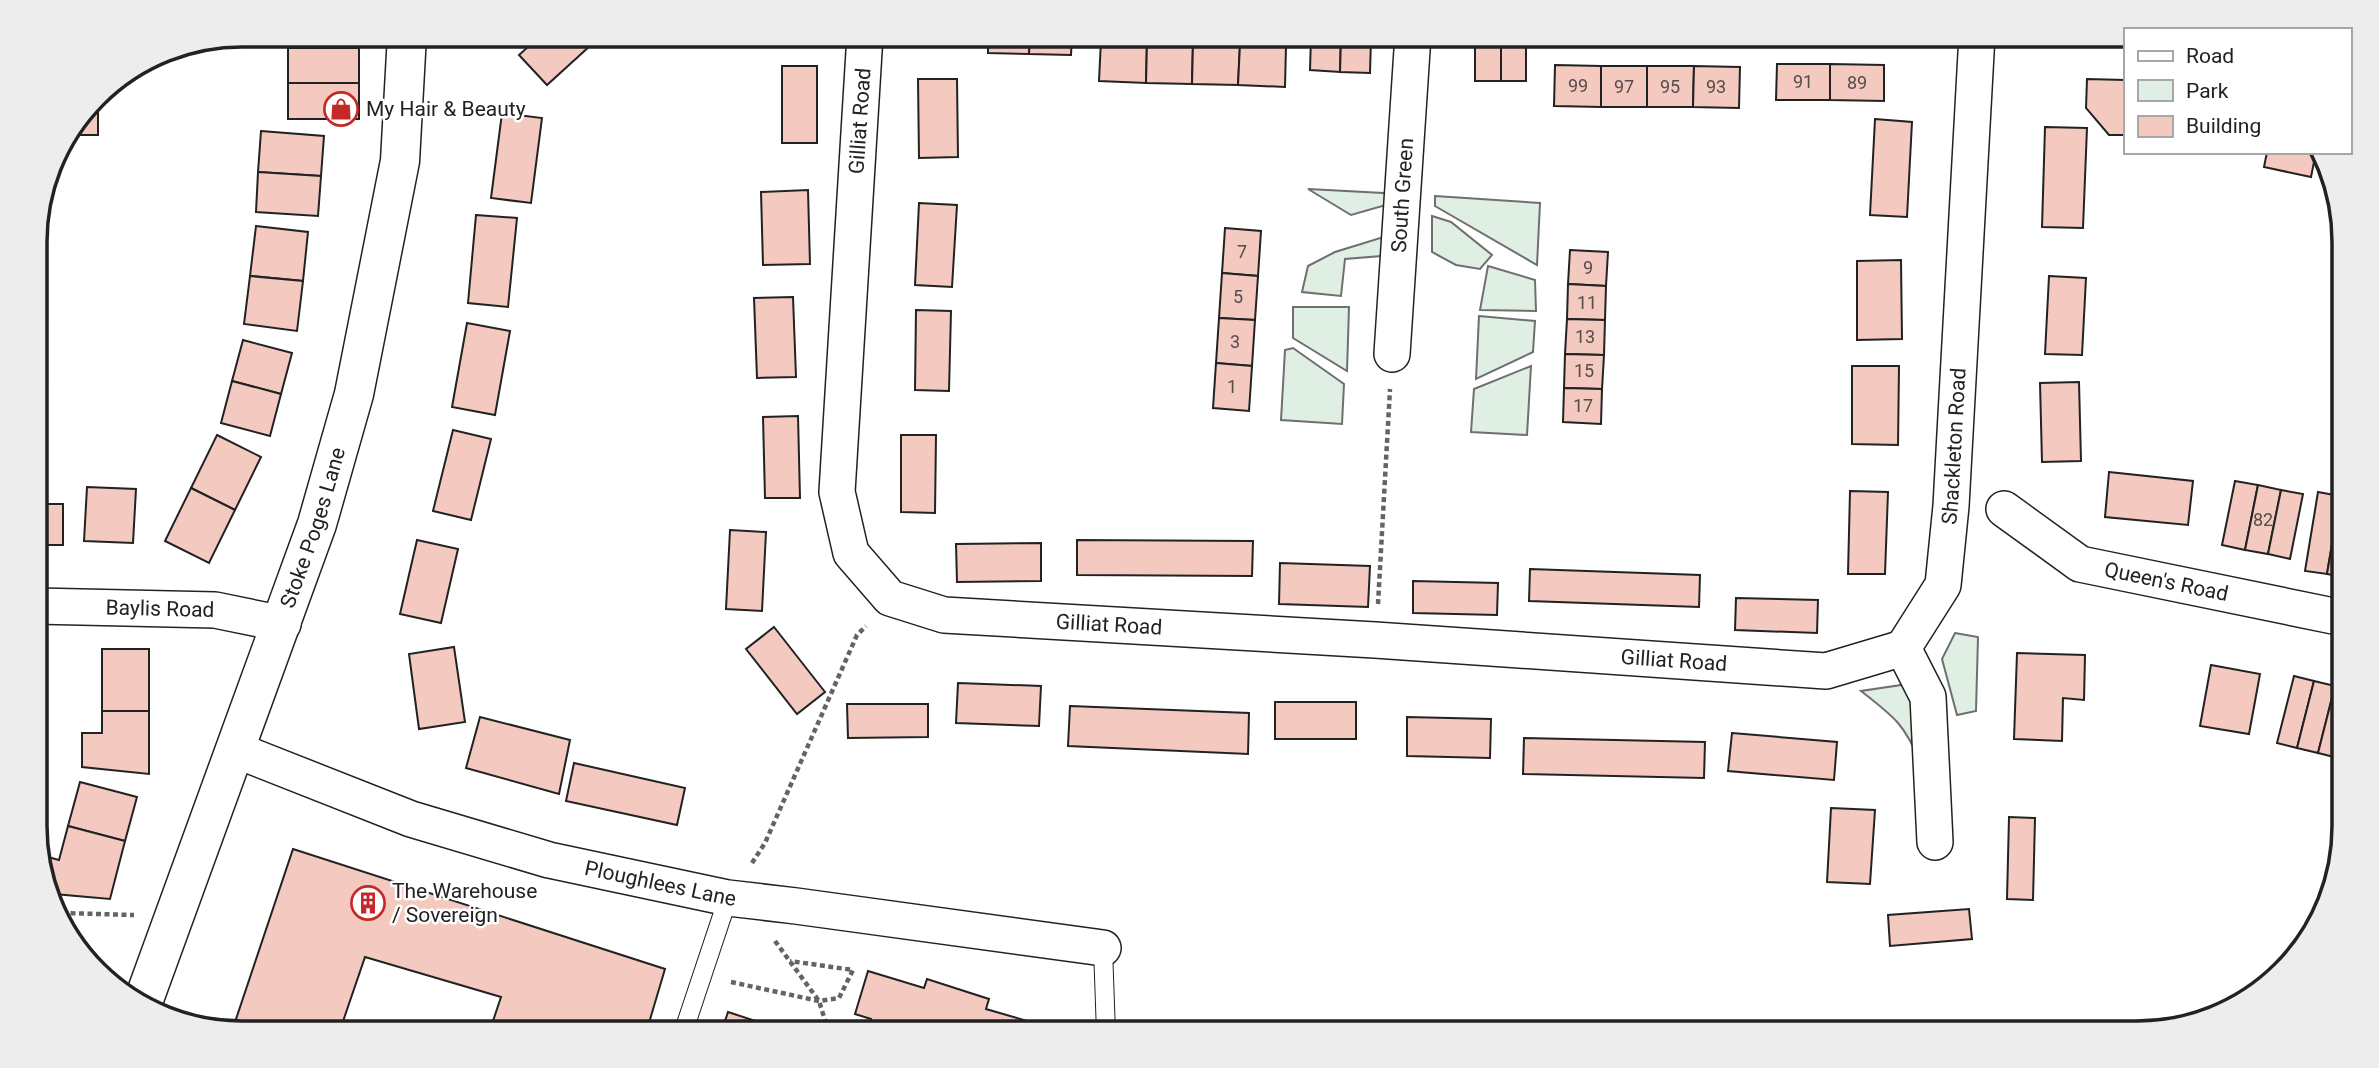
<svg xmlns="http://www.w3.org/2000/svg" width="2379" height="1068" viewBox="0 0 2379 1068" font-family="Roboto,sans-serif">
<style>
.green{fill:#e0efe3;stroke:#6f6f6f;stroke-width:2}
.building{fill:#f3c9c0;stroke:#222;stroke-width:2}
.lines{fill:none;stroke-linecap:round;stroke-linejoin:round}
.lane-casing{stroke:#222;stroke-width:20}
.street-casing{stroke:#222;stroke-width:38}
.secondary-casing{stroke:#222;stroke-width:41}
.path{stroke:#646464;stroke-width:4.5;stroke-dasharray:5 3.5;stroke-linecap:butt}
.lane{stroke:#fff;stroke-width:18}
.street{stroke:#fff;stroke-width:35}
.secondary{stroke:#fff;stroke-width:38}
.labels{text-anchor:middle;stroke-width:5;stroke-linejoin:round;paint-order:stroke}
.number-label{font-size:18px;fill:#564c4a}
.poi-label{font-size:21px;fill:#222;stroke:#fff;text-anchor:start}
.street-label{font-size:21px;fill:#222;stroke:#fff}
.rim{fill:none;stroke:#222;stroke-width:3.5}
</style>
<rect width="100%" height="100%" fill="#fff"/>
<g class="green">
<polygon points="1308,189 1402,194 1400,201 1351,215"/>
<polygon points="1435,196 1540,203 1537,265 1435,206"/>
<polygon points="1432,216 1451,222 1492,255 1480,269 1456,265 1432,252"/>
<polygon points="1403,231 1394,255 1345,259 1341,296 1302,292 1308,266 1335,252"/>
<polygon points="1488,266 1535,280 1536,311 1480,310"/>
<polygon points="1293,307 1349,307 1347,371 1293,338"/>
<polygon points="1479,316 1535,321 1533,352 1476,379"/>
<polygon points="1293,348 1344,384 1342,424 1281,420 1285,350"/>
<polygon points="1531,366 1527,435 1471,432 1474,389"/>
<polygon points="1955,633 1978,637 1976,711 1957,715 1942,659"/>
<path d="M 1915,683 L 1922,766 C 1905,725 1896,718 1861,691 Z"/>
</g>
<g class="building">
<polygon points="541,35 602,35 547,85 519,55"/>
<polygon points="988,35 1030,35 1029,54 988,53"/>
<polygon points="1030,35 1072,35 1071,55 1029,54"/>
<polygon points="1311,37 1341,38 1340,72 1310,70"/>
<polygon points="1341,38 1371,39 1370,73 1340,72"/>
<polygon points="1101,40 1147,41 1146,83 1099,81"/>
<polygon points="1147,41 1193,42 1192,84 1146,83"/>
<polygon points="1193,42 1240,44 1238,85 1192,84"/>
<polygon points="1240,44 1286,46 1285,87 1238,85"/>
<rect x="1475" y="46" width="26" height="35"/>
<rect x="1501" y="46" width="25" height="35"/>
<rect x="288" y="48" width="71" height="35"/>
<polygon points="1777,64 1830,64 1830,100 1776,100"/>
<polygon points="1830,64 1884,65 1884,101 1830,100"/>
<polygon points="1555,65 1601,66 1601,107 1554,106"/>
<rect x="782" y="66" width="35" height="77"/>
<rect x="1601" y="66" width="46" height="41"/>
<polygon points="1647,66 1694,66 1693,107 1647,107"/>
<polygon points="1694,66 1740,67 1739,108 1693,107"/>
<polygon points="918,79 957,79 958,157 919,158"/>
<polygon points="2087,79 2125,80 2125,135 2109,135 2086,108"/>
<rect x="288" y="83" width="71" height="36"/>
<polygon points="98,96 98,135 68,135"/>
<polygon points="502,113 542,118 531,203 491,198"/>
<polygon points="1875,119 1912,122 1907,217 1870,215"/>
<polygon points="2045,127 2087,128 2083,228 2042,227"/>
<polygon points="261,131 324,136 321,176 258,172"/>
<polygon points="2267,152 2316,152 2311,177 2264,167"/>
<polygon points="258,172 321,176 318,216 256,212"/>
<polygon points="808,190 810,264 763,265 761,192"/>
<polygon points="919,203 957,205 952,287 915,285"/>
<polygon points="476,215 517,218 508,307 468,303"/>
<polygon points="256,226 308,232 303,281 250,276"/>
<polygon points="1225,228 1261,231 1258,276 1222,273"/>
<polygon points="1570,250 1608,252 1606,286 1568,284"/>
<polygon points="1901,260 1902,339 1857,340 1857,261"/>
<polygon points="1222,273 1258,276 1255,320 1219,318"/>
<polygon points="250,276 303,281 297,331 244,324"/>
<polygon points="2049,276 2086,278 2082,355 2045,354"/>
<polygon points="1568,284 1606,286 1605,320 1567,319"/>
<polygon points="793,297 796,377 757,378 754,298"/>
<polygon points="916,310 951,311 949,391 915,390"/>
<polygon points="1219,318 1255,320 1252,366 1216,363"/>
<polygon points="1567,319 1605,320 1604,355 1565,354"/>
<polygon points="467,323 510,331 495,415 452,407"/>
<polygon points="243,340 292,353 281,394 232,381"/>
<polygon points="1565,354 1604,355 1602,389 1564,388"/>
<polygon points="1216,363 1252,366 1249,411 1213,408"/>
<polygon points="1852,366 1899,366 1898,445 1852,444"/>
<polygon points="232,381 281,394 270,436 221,423"/>
<polygon points="2079,382 2081,461 2042,462 2040,383"/>
<polygon points="1564,388 1602,389 1601,424 1563,422"/>
<polygon points="798,416 800,498 765,498 763,417"/>
<polygon points="453,430 491,439 471,520 433,511"/>
<polygon points="217,435 261,457 235,510 191,488"/>
<polygon points="901,435 936,435 935,513 901,512"/>
<polygon points="2109,472 2193,481 2188,525 2105,517"/>
<polygon points="2235,481 2258,485 2245,550 2222,545"/>
<polygon points="2258,485 2281,490 2268,554 2245,550"/>
<polygon points="87,487 136,489 133,543 84,541"/>
<polygon points="191,488 235,510 209,563 165,541"/>
<polygon points="2281,490 2303,494 2290,559 2268,554"/>
<polygon points="1850,491 1888,492 1885,574 1848,574"/>
<polygon points="2318,492 2340,496 2327,574 2305,571"/>
<polygon points="2340,496 2343,496 2343,577 2327,574"/>
<rect x="36" y="504" width="27" height="41"/>
<polygon points="730,530 766,532 762,611 726,609"/>
<polygon points="417,540 458,549 441,623 400,614"/>
<polygon points="1077,540 1253,541 1252,576 1077,575"/>
<polygon points="1041,543 1041,581 957,582 956,544"/>
<polygon points="1280,563 1370,566 1368,607 1279,604"/>
<polygon points="1530,569 1700,575 1699,607 1529,601"/>
<polygon points="1413,581 1498,583 1497,615 1413,613"/>
<polygon points="1736,598 1818,600 1817,633 1735,630"/>
<polygon points="774,627 825,692 797,714 746,649"/>
<polygon points="454,647 465,722 419,729 409,654"/>
<rect x="102" y="649" width="47" height="62"/>
<polygon points="2017,653 2085,655 2084,700 2063,698 2062,741 2014,739"/>
<polygon points="2211,665 2260,674 2249,734 2200,726"/>
<polygon points="2294,676 2314,681 2297,748 2277,743"/>
<polygon points="2314,681 2335,686 2318,753 2297,748"/>
<polygon points="958,683 1041,686 1039,726 956,723"/>
<polygon points="2335,686 2344,688 2344,735 2338,758 2318,753"/>
<rect x="1275" y="702" width="81" height="37"/>
<polygon points="847,704 928,704 928,737 848,738"/>
<polygon points="1070,706 1249,713 1248,754 1068,746"/>
<polygon points="102,711 149,711 149,774 82,767 82,733 102,733"/>
<polygon points="480,717 570,740 559,794 466,768"/>
<polygon points="1407,717 1491,719 1490,758 1407,756"/>
<polygon points="1732,733 1837,742 1834,780 1728,771"/>
<polygon points="1524,738 1705,742 1704,778 1523,774"/>
<polygon points="574,763 685,788 677,825 566,801"/>
<polygon points="80,782 137,797 125,841 68,826"/>
<polygon points="1831,808 1875,810 1870,884 1827,882"/>
<polygon points="2009,817 2035,818 2033,900 2007,899"/>
<polygon points="68,826 125,841 110,899 54,894 37,854 59,860"/>
<polygon points="293,849 665,969 646,1033 489,1033 501,997 365,957 339,1033 242,1033 232,1031"/>
<polygon points="1969,909 1972,939 1890,946 1888,915"/>
<polygon points="868,971 924,988 927,979 989,999 986,1009 1041,1025 1038,1033 866,1033 871,1019 855,1014"/>
<polygon points="728,1012 792,1033 721,1033"/>
</g>
<g class="lines">
<g class="lane-casing">
<g id="lane">
<polyline points="1103,948 1106,1033"/>
<polyline points="683,1033 728,898"/>
</g>
</g>
<g class="street-casing">
<g id="street">
<path id="s1" d="M 865,35 L 837,492 L 851,553 L 890,598 L 944,615 L 1375,640 L 1826,671 L 1903,648"/>
<path id="s2" d="M 1392,354 L 1413,35"/>
<path id="s3" d="M 2004,509 L 2080,564 L 2343,618"/>
<path id="s4" d="M 36,606 L 215,610 L 283,624"/>
<path id="s5" d="M 1903,648 L 1943,585 L 1951,506 L 1977,35"/>
<polyline points="1903,648 1928,697 1935,842"/>
<path id="s6" d="M 236,750 L 411,819 L 549,860 L 728,898 L 796,906 L 1103,948"/>
</g>
</g>
<g class="secondary-casing">
<g id="secondary">
<path id="s7" d="M 143,1002 L 317,524 L 354,394 L 400,161 L 407,35"/>
</g>
</g>
<g class="path">
<polyline points="1378,604 1390,389"/>
<polyline points="752,863 765,843 857,635 866,626"/>
<polyline points="62,913 134,915"/>
<polyline points="775,941 819,1001 829,1033"/>
<polyline points="731,982 819,1001 839,998 853,970 790,961"/>
</g>
<use href="#lane" class="lane"/>
<use href="#street" class="street"/>
<use href="#secondary" class="secondary"/>
</g>
<defs>
<g id="shop-ring" transform="scale(1.75)"><circle r="9.5" fill="#fff" stroke="#c62828" stroke-width="1.5"/><path d="M-5-2.5h2.3a2.7 3.5 0 0 1 5.4 0H5L5.5 6h-11ZM-1.5-2.5h3a1.5 2.3 0 0 0-3 0Z" fill="#c62828"/></g>
<g id="building-ring" transform="scale(1.75)"><circle r="9.5" fill="#fff" stroke="#c62828" stroke-width="1.5"/><path d="M-4-6H4V6H1V3H-1V6H-4ZM-2.5-4.3h1.7v1.8h-1.7ZM.8-4.3h1.7v1.8H.8ZM-2.5-1h1.7V.8h-1.7ZM.8-1h1.7V.8H.8Z" fill="#c62828"/></g>
</defs>
<g fill-rule="evenodd">
<use href="#shop-ring" x="341" y="109"/>
<use href="#building-ring" x="368" y="903"/>
</g>
<g class="labels">
<g class="number-label">
<text x="1803" y="88">91</text>
<text x="1857" y="89">89</text>
<text x="1578" y="92">99</text>
<text x="1624" y="93">97</text>
<text x="1670" y="93">95</text>
<text x="1716" y="93">93</text>
<text x="1242" y="258">7</text>
<text x="1588" y="274">9</text>
<text x="1238" y="303">5</text>
<text x="1587" y="309">11</text>
<text x="1585" y="343">13</text>
<text x="1235" y="348">3</text>
<text x="1584" y="377">15</text>
<text x="1232" y="393">1</text>
<text x="1583" y="412">17</text>
<text x="2263" y="526">82</text>
</g>
<g class="poi-label">
<text x="366" y="116">My Hair &amp; Beauty</text>
<text x="392" y="898">The Warehouse<tspan x="392" dy="24">/ Sovereign</tspan></text>
</g>
<g class="street-label">
<text transform="translate(860 121) rotate(-86)" y="7">Gilliat Road</text>
<text dy="7" stroke="none"><textPath href="#s2" startOffset="159">South Green</textPath></text>
<text dy="7" stroke="none"><textPath href="#s5" startOffset="214">Shackleton Road</textPath></text>
<text dy="7" stroke="none"><textPath href="#s7" startOffset="504">Stoke Poges Lane</textPath></text>
<text dy="7" stroke="none"><textPath href="#s3" startOffset="182">Queen's Road</textPath></text>
<text dy="7" stroke="none"><textPath href="#s4" startOffset="124">Baylis Road</textPath></text>
<text dy="7" stroke="none"><textPath href="#s1" startOffset="802">Gilliat Road</textPath></text>
<text dy="7" stroke="none"><textPath href="#s1" startOffset="1368">Gilliat Road</textPath></text>
<text dy="7" stroke="none"><textPath href="#s6" startOffset="446">Ploughlees Lane</textPath></text>
</g>
</g>
<path d="M0 0H2379V1068H0ZM242 47H2137A195 195 0 0 1 2332 242V826A195 195 0 0 1 2137 1021H242A195 195 0 0 1 47 826V242A195 195 0 0 1 242 47Z" fill="#ededed" fill-rule="evenodd"/>
<path class="rim" d="M242 47H2137A195 195 0 0 1 2332 242V826A195 195 0 0 1 2137 1021H242A195 195 0 0 1 47 826V242A195 195 0 0 1 242 47Z"/>
<rect x="2124" y="28" width="228" height="126" fill="#ffffff" stroke="#a7a7a7" stroke-width="2"/>
<rect x="2138" y="51" width="35" height="10" fill="#ffffff" stroke="#a7a7a7" stroke-width="2"/>
<text x="2186" y="63" font-size="21" fill="#222222">Road</text>
<rect x="2138" y="80" width="35" height="21" fill="#e0efe3" stroke="#a7a7a7" stroke-width="2"/>
<text x="2186" y="98" font-size="21" fill="#222222">Park</text>
<rect x="2138" y="116" width="35" height="21" fill="#f3c9c0" stroke="#a7a7a7" stroke-width="2"/>
<text x="2186" y="133" font-size="21" fill="#222222">Building</text>
</svg>
